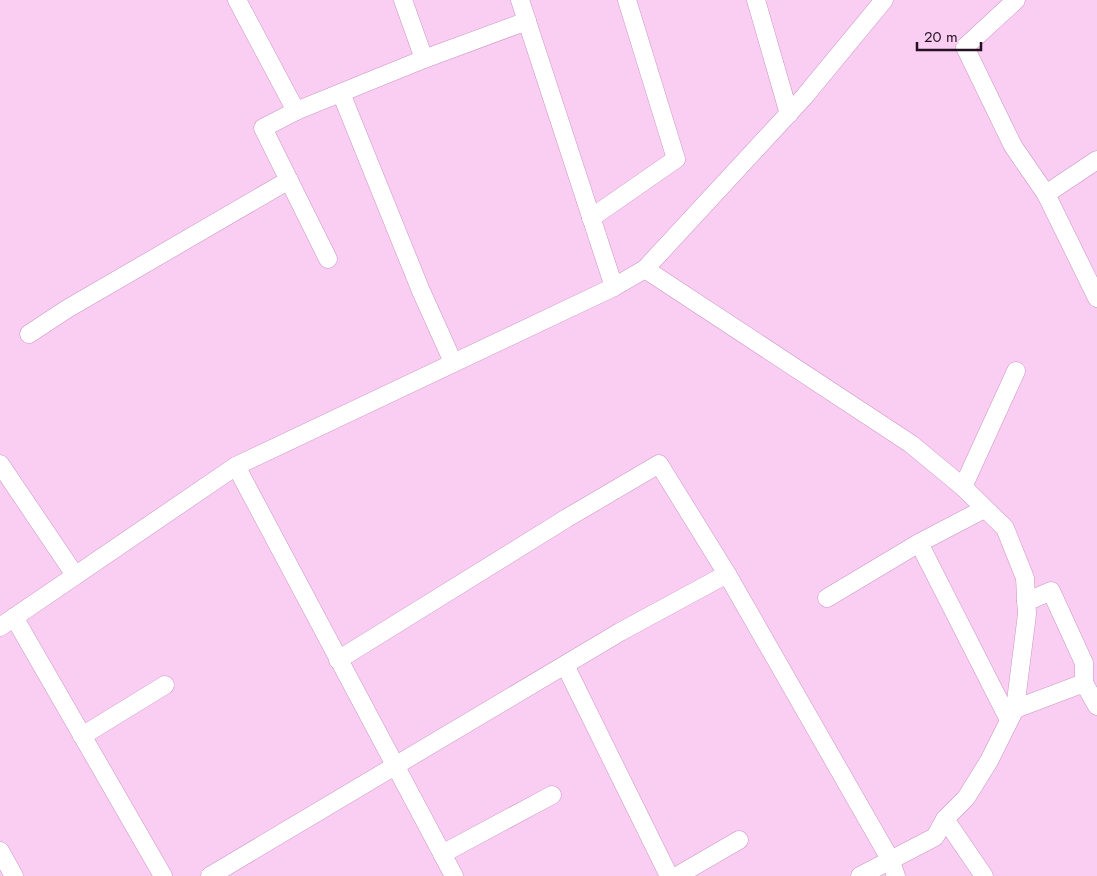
<svg xmlns="http://www.w3.org/2000/svg" width="1097" height="876" viewBox="0 0 1097 876" font-family="Jost,sans-serif">
<style>
.lines{fill:none;stroke-linecap:round;stroke-linejoin:round}
.minor-casing{stroke:#ca95c2;stroke-width:19}
.minor{stroke:#fff;stroke-width:18}
</style>
<rect width="100%" height="100%" fill="#facef3"/>
<g class="lines">
<g class="minor-casing">
<g id="minor">
<polyline points="237,0 296,111"/>
<polyline points="403,0 424,59"/>
<polyline points="756,0 789,114"/>
<polyline points="1016,0 965,47 1013,146 1046,194 1097,298"/>
<polyline points="341,93 421,291 453,362"/>
<polyline points="1046,194 1097,160"/>
<polyline points="591,218 676,159 627,0"/>
<polyline points="328,259 263,128 296,111 424,59 527,21"/>
<polyline points="645,269 911,444 963,487 1005,528 1025,578 1027,614 1015,709 989,761 966,798 945,819 935,837 860,876"/>
<polyline points="614,287 645,269 804,97 884,0"/>
<polyline points="29,334 67,309 289,180"/>
<polyline points="0,464 75,575"/>
<polyline points="236,466 454,876"/>
<polyline points="963,487 1016,371"/>
<polyline points="919,543 1009,720"/>
<polyline points="827,598 919,543 984,509"/>
<polyline points="1026,602 1051,591 1084,663 1084,683 1097,706"/>
<polyline points="14,617 163,876"/>
<polyline points="0,627 236,466 614,287 520,0"/>
<polyline points="338,660 567,518 659,464 727,574"/>
<polyline points="565,665 669,876"/>
<polyline points="1015,709 1084,683"/>
<polyline points="82,736 165,685"/>
<polyline points="945,819 984,876"/>
<polyline points="0,851 14,876"/>
<polyline points="442,854 552,795"/>
<path d="M 210,876 L 620,632 L 727,574 C 781,669 836,763 890,859 L 896,876"/>
<polyline points="677,876 739,840"/>
</g>
</g>
<use href="#minor" class="minor"/>
</g>
<path d="M917 42v8h64v-8" fill="none" stroke="#251122" stroke-width="2.5"/>
<text x="924" y="42" font-size="15" fill="#251122" stroke="#facef3" stroke-width="4" paint-order="stroke">20 m</text>
</svg>
